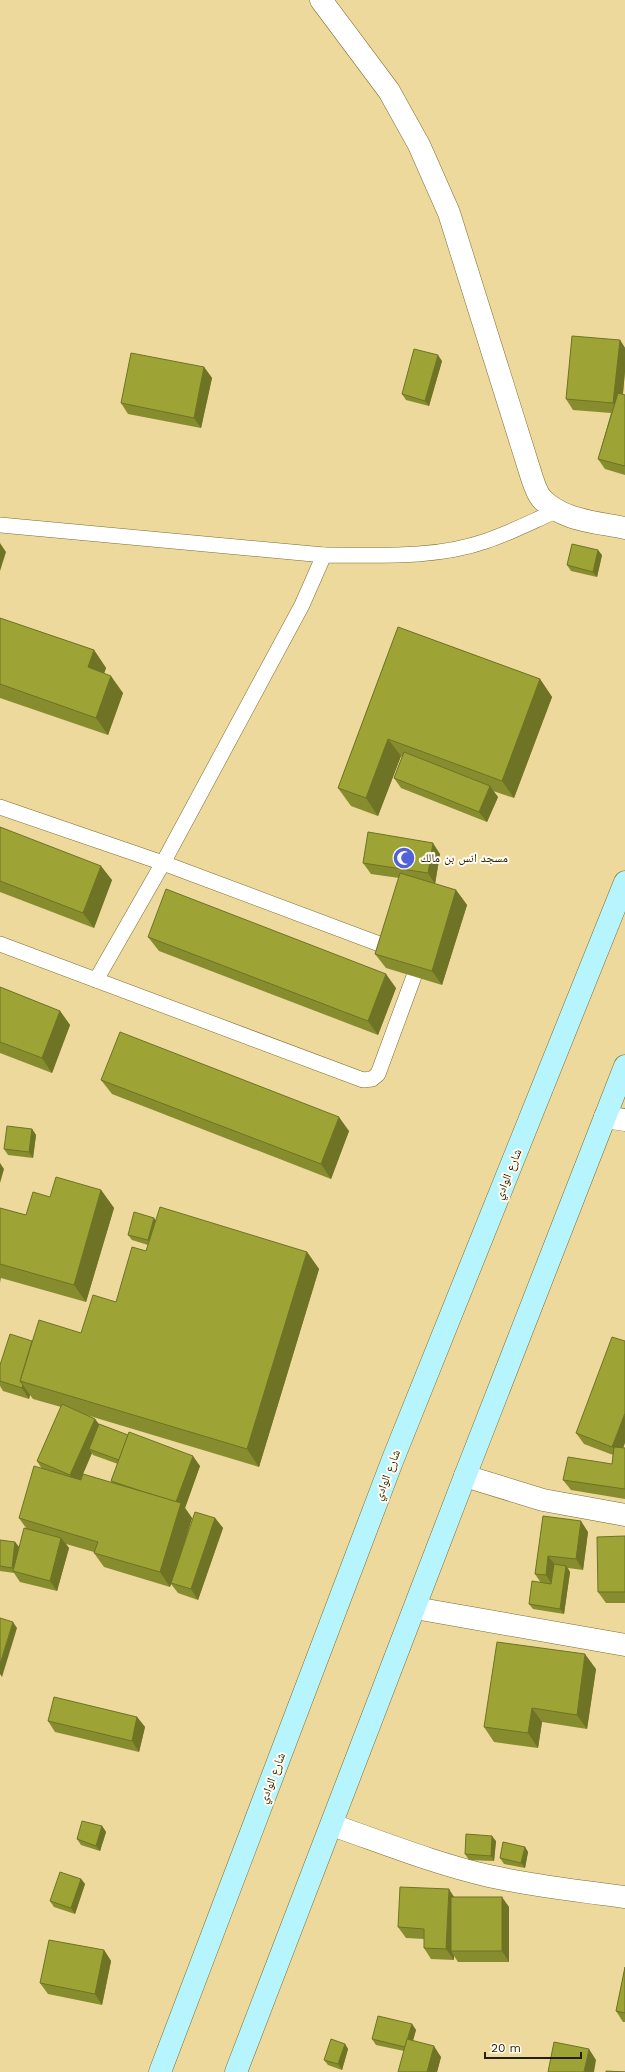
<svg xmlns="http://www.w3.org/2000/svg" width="625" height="2072" viewBox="0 0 625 2072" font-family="'Work Sans','Noto Naskh Arabic',sans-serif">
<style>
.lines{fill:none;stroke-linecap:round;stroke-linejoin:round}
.service-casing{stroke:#7f6d31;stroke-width:16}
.minor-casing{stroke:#7f6d31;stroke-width:23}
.secondary-casing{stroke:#7f6d31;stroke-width:23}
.service{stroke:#fff;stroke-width:15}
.minor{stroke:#fff;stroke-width:22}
.secondary{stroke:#b7f5fe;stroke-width:22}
.wall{fill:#878d2e;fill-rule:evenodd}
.shaded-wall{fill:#6e7325}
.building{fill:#9da435;stroke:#6e7325}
.labels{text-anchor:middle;stroke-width:4;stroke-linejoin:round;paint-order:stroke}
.poi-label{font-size:12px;fill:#261f06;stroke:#fefaee;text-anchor:start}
.street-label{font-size:12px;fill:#261f06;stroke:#fefaee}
</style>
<rect width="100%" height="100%" fill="#ecd99b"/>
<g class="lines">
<g class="service-casing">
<g id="service">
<polyline points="0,525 324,555"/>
<polyline points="0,807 163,863 414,957 417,968 378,1074 372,1079 363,1080 0,944"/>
<path d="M 96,980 L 163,863 L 302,605 L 324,555 C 377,555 435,559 486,541 C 510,533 533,521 556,511"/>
</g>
</g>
<g class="minor-casing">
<g id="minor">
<path d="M 321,0 L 389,91 L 419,145 L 449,213 L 532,478 C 534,484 537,493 541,498 C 562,521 597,522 625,528"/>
<polyline points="605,1117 625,1120"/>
<polyline points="465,1476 543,1500 625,1515"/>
<polyline points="415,1608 625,1645"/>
<path d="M 332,1825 C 384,1843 436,1864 489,1876 C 534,1886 579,1891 625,1897"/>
</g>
</g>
<g class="secondary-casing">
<g id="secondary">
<polyline points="160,2072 393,1459 625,882"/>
<polyline points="236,2072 465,1476 625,1066"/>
</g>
</g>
<use href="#service" class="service"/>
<use href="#minor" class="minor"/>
<use href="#secondary" class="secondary"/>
</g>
<g class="wall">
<polygon points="620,340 625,348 625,371 623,394 625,395 625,475 605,469 598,459 611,413 573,410 566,399"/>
<polygon points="442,361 429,406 406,400 402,394"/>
<polygon points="204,367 212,378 201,428 128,414 121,403"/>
<polygon points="602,555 597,577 571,571 567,565"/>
<polygon points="0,618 94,650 106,668 104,673 123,693 108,735 0,698"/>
<polygon points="398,627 540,679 552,697 514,798 493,791 498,797 487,822 401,788 394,778 402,757 401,756 378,816 351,806 338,788"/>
<polygon points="0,827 112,880 94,928 0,892"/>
<polygon points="440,854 435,884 456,890 467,905 442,985 386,968 375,954 399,878 371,874 363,863"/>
<polygon points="148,937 396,988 378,1035 159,951"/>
<polygon points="0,987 60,1011 70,1025 52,1073 0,1053"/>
<polygon points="101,1080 349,1131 331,1179 112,1094"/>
<polygon points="32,1129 36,1135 33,1158 8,1155 4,1149"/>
<polygon points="101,1190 114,1208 86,1302 1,1278 0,1283 0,1208 26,1215 50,1197"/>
<path d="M 156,1220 L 307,1252 L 319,1269 L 259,1467 L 83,1414 L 95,1419 L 99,1424 L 200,1466 L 185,1508 L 192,1518 L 181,1554 L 215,1518 L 223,1528 L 198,1600 L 178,1593 L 171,1584 L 170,1587 L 104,1567 L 94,1553 L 94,1552 L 66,1544 L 69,1548 L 57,1591 L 20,1582 L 14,1573 L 0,1571 L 0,1540 L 15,1542 L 19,1547 L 18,1550 L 26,1528 L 19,1518 L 42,1469 L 37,1461 L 61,1407 L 33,1399 L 30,1395 L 29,1399 L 3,1391 L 0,1386 L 0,1365 L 32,1341 L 81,1333 L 116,1302 L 146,1251 L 148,1245 L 132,1240 L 128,1235 ZM 92,1453 L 93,1455 L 118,1464 L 111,1481 L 113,1483 L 80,1480 Z"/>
<polygon points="576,1433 625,1448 625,1499 571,1490 563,1480 612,1464 613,1455 584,1444"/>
<polygon points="543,1516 588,1532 583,1570 568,1568 570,1572 564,1614 533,1609 529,1604 541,1583 535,1574"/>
<polygon points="625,1536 625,1603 606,1603 598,1592"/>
<polygon points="596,1669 587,1729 542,1722 538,1748 494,1742 484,1727"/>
<polygon points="137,1717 145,1727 139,1752 55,1732 48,1721"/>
<polygon points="102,1826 106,1832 100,1851 81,1845 77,1839"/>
<polygon points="496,1841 494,1861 469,1860 465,1854"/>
<polygon points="525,1847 528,1852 525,1868 504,1864 500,1858"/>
<polygon points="81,1879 85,1884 75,1914 54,1907 50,1901"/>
<polygon points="454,1897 509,1907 509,1962 458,1962 454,1956 454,1960 431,1959 424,1948 424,1939 406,1938 398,1927"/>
<polygon points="104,1950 111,1961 102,2005 48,1994 40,1983"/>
<polygon points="625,1967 625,2022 623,2022 616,2011"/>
<polygon points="412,2024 416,2030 413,2041 441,2057 437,2072 398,2072 404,2051 376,2045 372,2039"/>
<polygon points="345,2044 348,2049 342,2070 328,2065 324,2060"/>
</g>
<g class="shaded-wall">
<polygon points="620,340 625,348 625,371 621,414 613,403"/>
<polygon points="438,355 442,361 429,406 425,401"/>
<polygon points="204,367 212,378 201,428 194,418"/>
<polygon points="0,543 6,552 0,571"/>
<polygon points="598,550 602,555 597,577 593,572"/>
<polygon points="94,650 106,668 100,685 88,667"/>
<polygon points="111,676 123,693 108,735 96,718"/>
<polygon points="540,679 552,697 514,798 502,781"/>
<polygon points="388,739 401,756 378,816 366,798"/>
<polygon points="490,786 498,797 487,822 479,812"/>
<polygon points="433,843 440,854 435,884 428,873"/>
<polygon points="101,866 112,880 94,928 83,913"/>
<polygon points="456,890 467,905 442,985 432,971"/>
<polygon points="386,974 396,988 378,1035 368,1021"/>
<polygon points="60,1011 70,1025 52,1073 42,1058"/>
<polygon points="339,1117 349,1131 331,1179 321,1164"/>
<polygon points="32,1129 36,1135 33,1158 29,1152"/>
<polygon points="0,1163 4,1169 0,1183"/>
<polygon points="101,1190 114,1208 86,1302 74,1285"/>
<polygon points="154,1218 158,1223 152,1246 148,1240"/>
<polygon points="307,1252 319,1269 259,1467 247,1449"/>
<polygon points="23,1385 30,1395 29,1399 22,1388"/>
<polygon points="625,1413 625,1443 620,1457 612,1447"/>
<polygon points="95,1419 102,1429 89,1449 92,1453 78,1486 70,1475"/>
<polygon points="193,1456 200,1466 185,1508 192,1518 172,1583 171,1583 171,1584 170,1587 160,1572 175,1504"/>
<polygon points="215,1518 223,1528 198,1600 191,1589"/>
<polygon points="581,1521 588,1532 583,1570 576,1559"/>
<polygon points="61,1538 69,1548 57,1591 50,1581"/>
<polygon points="15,1542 19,1547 16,1572 15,1572 12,1568"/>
<polygon points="548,1556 556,1566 553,1586 546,1575"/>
<polygon points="566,1566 570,1572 564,1614 560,1609"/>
<polygon points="13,1622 17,1628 2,1677 0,1674 0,1664"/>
<polygon points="585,1654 596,1669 587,1729 577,1715"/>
<polygon points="532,1708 542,1722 538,1748 528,1733"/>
<polygon points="137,1717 145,1727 139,1752 132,1741"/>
<polygon points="102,1826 106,1832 100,1851 96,1846"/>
<polygon points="492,1836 496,1841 494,1861 491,1856"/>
<polygon points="525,1847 528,1852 525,1868 521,1863"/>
<polygon points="81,1879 85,1884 75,1914 71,1908"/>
<polygon points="449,1889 456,1900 451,1951 454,1956 454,1960 446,1949"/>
<polygon points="502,1897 509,1907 509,1962 502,1951"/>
<polygon points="104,1950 111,1961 102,2005 95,1994"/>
<polygon points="412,2024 416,2030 409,2053 405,2047"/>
<polygon points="345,2044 348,2049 342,2070 338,2064"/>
<polygon points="434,2046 441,2057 437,2072 427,2072"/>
<polygon points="589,2049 596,2060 594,2072 584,2072"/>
</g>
<g class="building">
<polygon points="572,336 620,340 613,403 566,399"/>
<polygon points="414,349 438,355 425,401 402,394"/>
<polygon points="131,353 204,367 194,418 121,403"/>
<polygon points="618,393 625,395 625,466 598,459"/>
<polygon points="572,544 598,550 593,572 567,565"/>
<polygon points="0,618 94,650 88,667 111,676 96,718 0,684"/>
<polygon points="398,627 540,679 502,781 388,739 366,798 338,788"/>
<polygon points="404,752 490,786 479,812 394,778"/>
<polygon points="0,827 101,866 83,913 0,881"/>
<polygon points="368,832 433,843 428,873 363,863"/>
<polygon points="400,873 456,890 432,971 375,954"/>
<polygon points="166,889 386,974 368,1021 148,937"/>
<polygon points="0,987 60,1011 42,1058 0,1042"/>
<polygon points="120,1032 339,1117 321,1164 101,1080"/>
<polygon points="7,1126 32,1129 29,1152 4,1149"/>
<polygon points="56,1177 101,1190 74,1285 0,1264 0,1208 26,1215 33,1192 50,1197"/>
<polygon points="160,1207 307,1252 247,1449 20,1381 39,1320 81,1333 93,1295 116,1302 132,1247 146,1251"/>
<polygon points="134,1212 154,1218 148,1240 128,1235"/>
<polygon points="10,1334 32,1341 20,1381 23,1385 22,1388 0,1381 0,1365"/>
<polygon points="612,1337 625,1341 625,1413 612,1447 576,1433"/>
<polygon points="62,1404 95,1419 70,1475 37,1461"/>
<polygon points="99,1424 128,1435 119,1460 89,1449"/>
<polygon points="129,1432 193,1456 176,1502 141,1491 111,1481"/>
<polygon points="614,1447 625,1448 625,1489 563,1480 568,1457 612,1464"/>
<polygon points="34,1466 81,1480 83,1474 181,1503 160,1572 94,1553 98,1542 19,1518"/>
<polygon points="195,1512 215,1518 191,1589 171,1583"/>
<polygon points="543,1516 581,1521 576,1559 548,1556 546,1575 535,1574"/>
<polygon points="24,1528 61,1538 50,1581 13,1571"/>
<polygon points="625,1536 625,1592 598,1592 597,1537"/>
<polygon points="0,1540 15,1542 12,1568 0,1566"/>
<polygon points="554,1564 566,1566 560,1609 529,1604 532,1581 551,1584"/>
<polygon points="0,1618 13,1622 0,1664"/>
<polygon points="497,1642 585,1654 577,1715 532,1708 528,1733 484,1727"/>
<polygon points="54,1697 137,1717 132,1741 48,1721"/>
<polygon points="82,1821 102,1826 96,1846 77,1839"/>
<polygon points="466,1834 492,1836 491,1856 465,1854"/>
<polygon points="503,1842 525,1847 521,1863 500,1858"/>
<polygon points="60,1872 81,1879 71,1908 50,1901"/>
<polygon points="400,1887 449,1889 446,1949 424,1948 424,1929 398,1927"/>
<rect x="451" y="1897" width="51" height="54"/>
<polygon points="49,1940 104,1950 95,1994 40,1983"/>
<polygon points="625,1967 625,2013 616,2011"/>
<polygon points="378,2016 412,2024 405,2047 372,2039"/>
<polygon points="331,2039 345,2044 338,2064 324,2060"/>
<polygon points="407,2039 434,2046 427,2072 398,2072"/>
<polygon points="554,2042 589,2049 584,2072 548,2072"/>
<polygon points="606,2071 625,2072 606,2072"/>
</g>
<defs>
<g id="mosque-disc" transform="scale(1.15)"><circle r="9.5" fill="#5162d8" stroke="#fefaee"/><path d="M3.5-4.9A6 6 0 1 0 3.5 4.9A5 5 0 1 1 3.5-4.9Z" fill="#fff"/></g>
</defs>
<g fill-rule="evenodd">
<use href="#mosque-disc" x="404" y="858"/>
</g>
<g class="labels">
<g class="poi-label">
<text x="420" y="862">مسجد انس بن مالك</text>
</g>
<g class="street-label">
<text transform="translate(508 1174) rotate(-68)" y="4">شارع الوادي</text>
<text transform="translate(387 1475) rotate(-69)" y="4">شارع الوادي</text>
<text transform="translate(272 1778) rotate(-69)" y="4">شارع الوادي</text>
</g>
</g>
<path d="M485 2052v6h96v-6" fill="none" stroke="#261f06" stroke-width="2"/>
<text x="491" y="2052" font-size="12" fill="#261f06" stroke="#fefaee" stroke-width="3" paint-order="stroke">20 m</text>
</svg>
